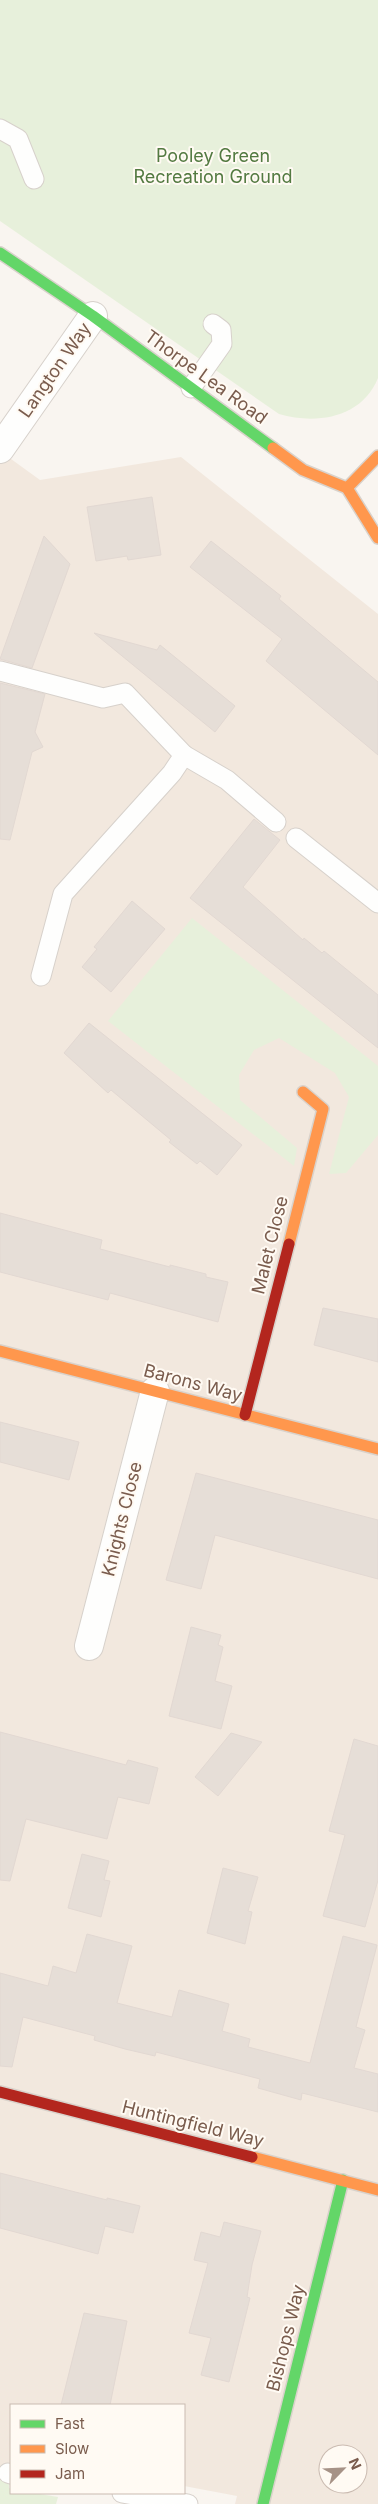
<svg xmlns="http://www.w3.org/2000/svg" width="378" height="2504" viewBox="0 0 378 2504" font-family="Inter,sans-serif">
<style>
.residential{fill:#f2e8de;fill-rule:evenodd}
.green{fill:#e7f0db}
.building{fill:#e6ded7;stroke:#e2d8d2}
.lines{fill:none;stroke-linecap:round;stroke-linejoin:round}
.lane-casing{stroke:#d7d1cb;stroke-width:21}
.street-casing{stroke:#d7d1cb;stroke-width:30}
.fast-casing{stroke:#d9d2cb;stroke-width:14}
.slow-casing{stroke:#d9d2cb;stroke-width:14}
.jam-casing{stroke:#d9d2cb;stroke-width:14}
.lane{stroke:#fefefd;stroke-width:19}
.street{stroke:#fefefd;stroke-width:28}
.fast{stroke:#63d668;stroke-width:11}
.slow{stroke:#ff974d;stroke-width:11}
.jam{stroke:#b3261e;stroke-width:11}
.labels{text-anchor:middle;stroke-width:4;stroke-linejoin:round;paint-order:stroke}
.park-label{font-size:18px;fill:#537a41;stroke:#fffaf3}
.street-label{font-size:18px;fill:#7a5c4d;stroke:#fffaf3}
</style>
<rect width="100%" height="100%" fill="#f9f5f0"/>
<path class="residential" d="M 0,451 L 40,480 L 181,457 L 378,614 L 378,2504 L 235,2504 L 237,2496 L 184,2486 L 184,2405 L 11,2405 L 11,2462 L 8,2473 L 0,2471 ZM 328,2454 L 358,2454 L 358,2484 L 328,2484 Z"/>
<g class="green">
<path d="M 0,0 L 378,0 L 378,378 C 362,418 316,425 279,414 L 0,221 Z"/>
<polygon points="192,918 378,1066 378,1135 346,1173 329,1174 349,1097 335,1073 279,1038 254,1050 239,1075 240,1100 297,1148 294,1166 108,1021"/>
<polygon points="0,2471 8,2473 9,2488 11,2489 11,2493 34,2493 58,2497 56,2504 0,2504"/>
</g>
<g class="building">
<polygon points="152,497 161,555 128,560 127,556 96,561 87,507"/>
<polygon points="44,536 70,564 32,668 0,659"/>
<polygon points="211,541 281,596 279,599 378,682 378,755 266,661 282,639 190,567"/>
<polygon points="94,633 157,650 160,645 235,706 215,732"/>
<polygon points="0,683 45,694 35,732 43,747 32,752 10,840 0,839"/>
<polygon points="254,819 280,840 243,887 303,940 304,938 322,953 324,951 378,995 378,1048 190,898"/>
<polygon points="132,901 165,929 111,992 82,967 97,949 94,947"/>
<polygon points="89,1023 242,1145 217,1175 200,1161 197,1164 169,1142 171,1140 111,1090 108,1093 64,1053"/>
<polygon points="0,1213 102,1240 100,1249 170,1267 170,1265 206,1274 206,1277 228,1282 218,1322 110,1293 108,1300 0,1272"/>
<polygon points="323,1308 378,1319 378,1362 314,1345"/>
<polygon points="0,1422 79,1442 69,1480 0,1462"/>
<polygon points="196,1473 378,1520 378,1579 215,1535 201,1589 166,1580"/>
<polygon points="191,1627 221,1635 218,1645 223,1647 215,1681 232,1686 221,1729 169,1716"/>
<polygon points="0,1732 126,1765 128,1760 158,1768 149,1804 118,1797 107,1839 26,1819 10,1881 0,1880"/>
<polygon points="231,1733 262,1742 218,1796 195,1777"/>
<polygon points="354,1739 378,1746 378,1880 365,1927 323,1916 345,1835 329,1831"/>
<polygon points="82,1854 109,1861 104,1880 110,1881 101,1917 68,1908"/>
<polygon points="223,1868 258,1877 248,1911 252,1912 245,1944 207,1933"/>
<polygon points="87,1934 132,1946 117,2003 172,2017 179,1990 229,2004 222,2031 250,2039 248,2047 310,2063 343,1936 377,1945 356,2027 365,2030 354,2068 378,2074 378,2112 302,2093 301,2100 258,2088 260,2079 156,2052 155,2056 125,2049 94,2040 95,2036 23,2017 12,2067 0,2066 0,1973 48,1986 53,1966 76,1973"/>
<polygon points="0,2173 107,2200 107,2198 140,2206 133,2233 105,2226 98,2254 0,2228"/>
<polygon points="224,2222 261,2231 252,2265 247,2297 250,2298 229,2382 201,2375 211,2338 189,2333 208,2263 194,2260 201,2232 220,2237"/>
<polygon points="84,2313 127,2321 110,2405 61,2405"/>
</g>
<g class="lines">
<g class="lane-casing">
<g id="lane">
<polyline points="0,129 18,139 34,179"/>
<polyline points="191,388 222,344 221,330 213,324"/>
<polyline points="0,671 103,698 125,693 184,755 172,773 63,894 41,976"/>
<polyline points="184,755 227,780 276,822"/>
<polyline points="296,838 378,903"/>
<polyline points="8,2473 11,2474"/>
<polyline points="122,2493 188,2504"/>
</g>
</g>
<g class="street-casing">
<g id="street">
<polyline points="0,449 93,316"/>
<polyline points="89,1646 155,1391"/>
</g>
</g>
<g class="fast-casing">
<g id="fast">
<polyline points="0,253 93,316 273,448"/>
<polyline points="263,2504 343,2180"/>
</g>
</g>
<g class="slow-casing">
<g id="slow">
<polyline points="273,448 303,470 347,488 378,538"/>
<polyline points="347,488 378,456"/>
<polyline points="289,1244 323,1109 303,1092"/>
<polyline points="0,1351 378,1449"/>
<polyline points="252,2157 378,2190"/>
</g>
</g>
<g class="jam-casing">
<g id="jam">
<polyline points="245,1415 289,1244"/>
<polyline points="0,2092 252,2157"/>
</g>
</g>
<use href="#lane" class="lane"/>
<use href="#street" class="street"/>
<use href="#fast" class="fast"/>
<use href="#slow" class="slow"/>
<use href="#jam" class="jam"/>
</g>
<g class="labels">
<g class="park-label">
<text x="213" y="162">Pooley Green<tspan x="213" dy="21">Recreation Ground</tspan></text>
</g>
<g class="street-label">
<text transform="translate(55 370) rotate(-55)" y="6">Langton Way</text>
<text transform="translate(206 377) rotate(36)" y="6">Thorpe Lea Road</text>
<text transform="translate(270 1245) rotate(-76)" y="6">Malet Close</text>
<text transform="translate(193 1383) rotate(15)" y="6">Barons Way</text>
<text transform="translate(122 1519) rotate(-76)" y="6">Knights Close</text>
<text transform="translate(193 2124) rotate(14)" y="6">Huntingfield Way</text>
<text transform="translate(286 2338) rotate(-76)" y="6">Bishops Way</text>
</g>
</g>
<rect x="10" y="2404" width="175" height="90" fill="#fffaf3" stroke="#cabbb1"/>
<rect x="20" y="2420" width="25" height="8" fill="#63d668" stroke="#cabbb1"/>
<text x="55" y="2429" font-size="15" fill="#7a5c4d">Fast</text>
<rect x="20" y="2445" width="25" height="8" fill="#ff974d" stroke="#cabbb1"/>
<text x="55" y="2454" font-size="15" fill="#7a5c4d">Slow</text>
<rect x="20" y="2470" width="25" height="8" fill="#b3261e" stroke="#cabbb1"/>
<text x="55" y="2479" font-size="15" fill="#7a5c4d">Jam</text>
<g transform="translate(343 2469) rotate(66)"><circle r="24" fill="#fffaf3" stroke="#cabbb1"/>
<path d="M0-4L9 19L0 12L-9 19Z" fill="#a69286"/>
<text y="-8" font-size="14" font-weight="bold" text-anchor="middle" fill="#7a5c4d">N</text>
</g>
</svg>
